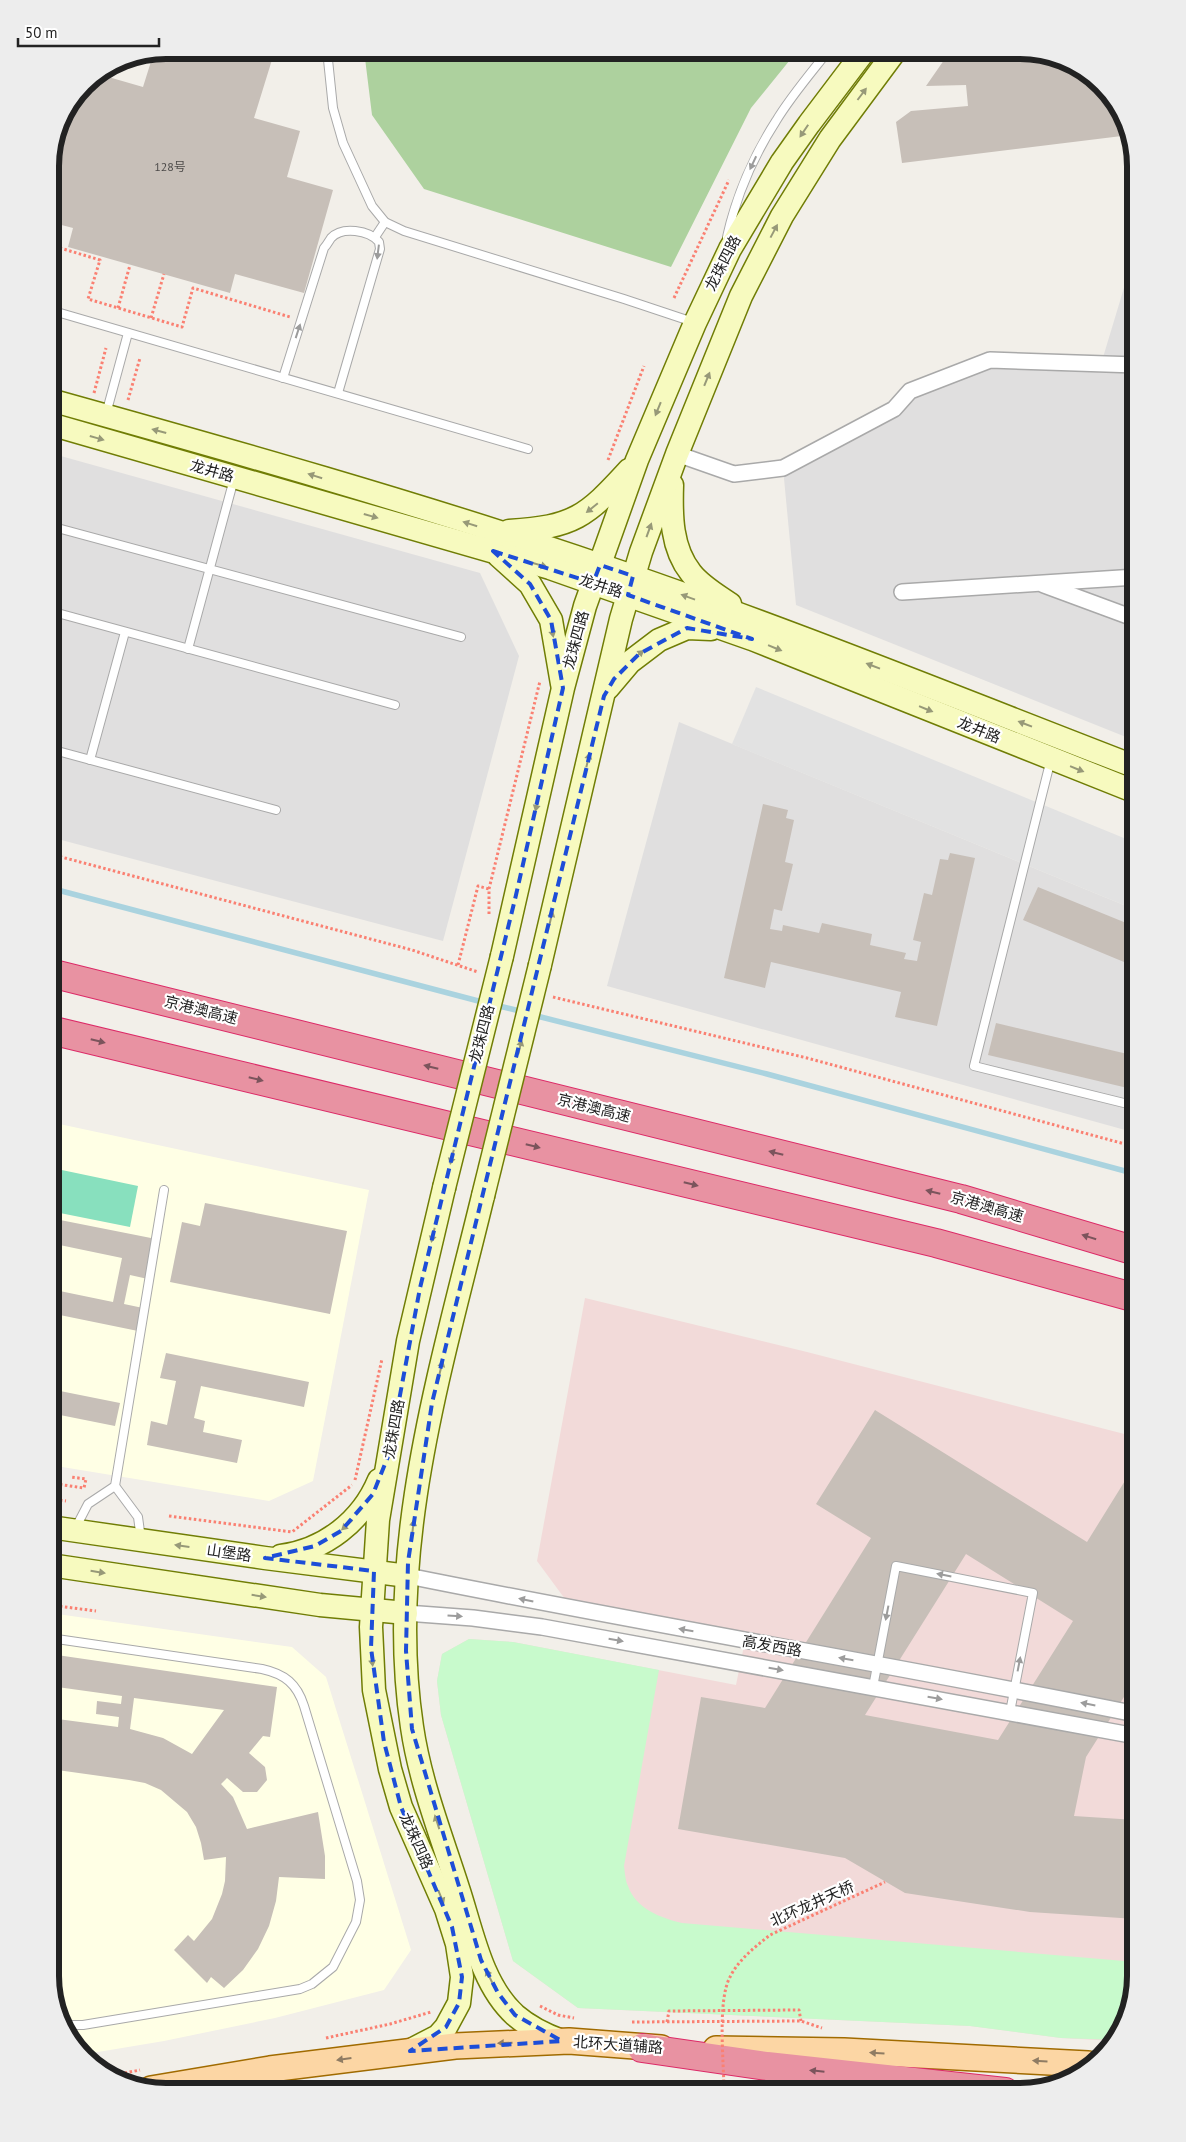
<svg xmlns="http://www.w3.org/2000/svg" width="1186" height="2142" viewBox="0 0 1186 2142" font-family="'PT Sans','Noto Sans SC',sans-serif">
<style>
.residential{fill:#e0dfdf}
.commercial{fill:#f2dad9}
.education{fill:#ffffe5}
.forest{fill:#add19e}
.park{fill:#c8facc}
.pitch{fill:#88e0be}
.parking{fill:#e2e2e2}
.lines{fill:none;stroke-linecap:round;stroke-linejoin:round}
.stream{stroke:#aad3df;stroke-width:5.5}
.building{fill:#c7bfb8;fill-rule:evenodd}
.lane-casing{stroke:#a9a9a9;stroke-width:10}
.street-casing{stroke:#a9a9a9;stroke-width:18}
.secondary-casing{stroke:#707d05;stroke-width:25}
.primary-casing{stroke:#a06b00;stroke-width:28}
.highway-casing{stroke:#dc2a67;stroke-width:30}
.path{stroke:#fa8072;stroke-width:3;stroke-dasharray:2.5 2.5;stroke-linecap:butt}
.lane{stroke:#fff;stroke-width:8}
.street{stroke:#fff;stroke-width:15}
.secondary{stroke:#f7fabf;stroke-width:22}
.primary{stroke:#fcd6a4;stroke-width:25}
.highway{stroke:#e892a2;stroke-width:28}
.secondary-bridge-casing{stroke:#707d05;stroke-width:25;stroke-linecap:butt}
.path-bridge{stroke:#fa8072;stroke-width:3;stroke-dasharray:2.5 2.5;stroke-linecap:butt}
.secondary-bridge{stroke:#f7fabf;stroke-width:22}
.oneway{fill:#979978}
.oneway2{fill:#9c9c9c}
.oneway3{fill:#7b545c}
.oneway4{fill:#8f7c63}
.marked{fill:none;stroke:#1d4ed8;stroke-width:4;stroke-dasharray:10 6;stroke-linejoin:round}
.labels{text-anchor:middle;stroke-width:4.5;stroke-linejoin:round;paint-order:stroke}
.number-label{font-size:12px;fill:#4b4948}
.street-label{font-size:15px;fill:#222;stroke:#fff}
.rim{fill:none;stroke:#222;stroke-width:6}
</style>
<rect width="100%" height="100%" fill="#f2efe9"/>
<g class="residential">
<polygon points="1136,248 1136,741 796,605 783,468 910,391 990,360 1101,364"/>
<polygon points="50,453 480,573 519,656 443,941 50,837"/>
<polygon points="679,722 1136,910 1136,1133 607,986"/>
</g>
<polygon class="commercial" points="585,1298 807,1352 1136,1437 1136,1977 1115,2041 1061,2038 970,2026 578,2008 513,1961 441,1715 437,1681 442,1654 469,1639 513,1642 736,1685 746,1636 565,1599 537,1561"/>
<g class="education">
<polygon points="50,1122 369,1190 313,1481 269,1501 50,1465"/>
<polygon points="50,1613 292,1647 326,1677 411,1950 384,1990 275,2018 164,2041 86,2054 59,2021 50,1976"/>
</g>
<polygon class="forest" points="364,50 798,50 751,108 671,267 424,189 372,115"/>
<path class="park" d="M 469,1639 L 513,1642 L 659,1670 L 624,1866 C 625,1872 625,1880 628,1886 C 636,1909 661,1918 682,1923 L 1136,1962 L 1136,1977 L 1117,2040 L 1061,2038 L 970,2026 L 578,2008 L 513,1961 L 441,1715 L 437,1681 L 442,1654 Z"/>
<polygon class="pitch" points="57,1169 138,1186 130,1227 50,1211"/>
<polygon class="parking" points="756,687 1136,843 1136,910 732,744"/>
<g class="lines">
<g class="stream">
<polyline points="50,888 486,1003"/>
<polyline points="495,1005 524,1012"/>
<polyline points="533,1015 767,1074 1136,1174"/>
</g>
</g>
<g class="building">
<polygon points="166,50 275,50 254,118 300,131 287,177 333,190 304,293 235,274 230,293 68,247 73,228 50,222 50,158 59,121 84,84 98,74 143,87 154,52"/>
<polygon points="951,50 1028,50 1085,70 1127,121 1130,135 902,163 896,122 911,111 968,106 966,85 926,86"/>
<polygon points="763,804 788,810 786,818 794,820 785,862 793,864 782,911 774,909 770,929 782,931 783,925 819,933 822,923 872,934 870,945 906,953 904,959 917,961 921,942 913,940 924,893 932,895 940,859 948,860 950,853 975,858 937,1026 895,1017 901,992 771,962 765,988 724,978"/>
<polygon points="1038,887 1136,927 1136,967 1023,920"/>
<polygon points="996,1023 1136,1056 1136,1090 988,1055"/>
<polygon points="205,1203 347,1231 330,1314 170,1282 182,1222 200,1226"/>
<polygon points="50,1218 156,1239 148,1279 130,1275 124,1304 143,1308 138,1331 50,1313 50,1289 113,1302 122,1258 50,1243"/>
<polygon points="166,1353 309,1382 304,1407 201,1386 194,1418 205,1421 203,1432 242,1440 237,1463 147,1445 151,1421 167,1425 176,1381 160,1378"/>
<polygon points="50,1389 120,1403 115,1426 50,1413"/>
<path d="M 875,1410 L 1087,1542 L 1136,1463 L 1136,1678 L 1086,1757 L 1074,1816 L 1136,1820 L 1136,1919 L 1030,1912 L 905,1893 L 845,1858 L 678,1829 L 701,1697 L 765,1708 L 871,1538 L 816,1504 ZM 966,1554 L 1073,1621 L 998,1740 L 865,1715 Z"/>
<path d="M 50,1654 L 277,1687 L 270,1737 L 263,1736 L 249,1753 L 265,1767 L 267,1780 L 257,1792 L 243,1792 L 227,1778 L 221,1784 L 233,1797 L 247,1829 L 318,1812 L 325,1856 L 325,1879 L 279,1877 L 276,1901 L 269,1926 L 258,1949 L 243,1970 L 224,1988 L 211,1977 L 207,1983 L 174,1950 L 188,1935 L 194,1941 L 212,1919 L 222,1894 L 225,1881 L 226,1857 L 204,1860 L 201,1843 L 196,1827 L 187,1812 L 161,1790 L 145,1783 L 129,1780 L 50,1769 L 50,1718 L 118,1727 L 119,1717 L 96,1714 L 97,1701 L 121,1704 L 122,1696 L 50,1686 ZM 134,1698 L 224,1710 L 192,1754 L 163,1738 L 130,1729 Z"/>
</g>
<g class="lines">
<g class="lane-casing">
<g id="lane">
<polyline points="327,50 333,108 343,143 372,206 385,222 404,231 624,299 693,322"/>
<polyline points="375,237 385,222"/>
<path d="M 727,237 C 736,197 754,155 776,121 C 791,96 811,73 829,50"/>
<polyline points="50,310 528,449"/>
<path d="M 283,378 L 324,248 C 327,245 329,241 331,238 C 342,226 369,230 379,242 L 380,249 L 338,393"/>
<polyline points="106,414 128,333"/>
<polyline points="50,526 461,637"/>
<polyline points="50,611 395,705"/>
<polyline points="188,649 234,479"/>
<polyline points="50,749 276,810"/>
<polyline points="1051,759 974,1066 1136,1106"/>
<polyline points="90,760 125,632"/>
<polyline points="115,1486 138,1517 141,1539"/>
<polyline points="75,1529 88,1504 115,1486 164,1190"/>
<path d="M 50,1638 L 262,1669 C 285,1674 297,1684 304,1706 L 357,1881 L 360,1900 L 356,1922 L 333,1967 L 312,1984 L 300,1989 L 83,2025 L 63,2025"/>
<polyline points="873,1687 896,1566 1033,1593 1010,1712"/>
</g>
</g>
<g class="street-casing">
<g id="street">
<polyline points="677,454 734,474 783,468 894,409 910,391 990,360 1136,365"/>
<polyline points="1044,585 1136,619"/>
<polyline points="902,592 1136,577"/>
<path d="M 408,1576 C 650,1625 894,1665 1136,1714"/>
<polyline points="406,1613 473,1618 542,1627 1136,1736"/>
</g>
</g>
<g class="secondary-casing">
<g id="secondary">
<path d="M 50,400 C 233,451 417,503 597,564 C 778,625 957,698 1136,767"/>
<polyline points="50,424 550,568 752,639 1136,792"/>
<path d="M 672,485 C 671,515 671,548 691,573 C 701,586 717,595 730,604"/>
<path d="M 509,531 C 574,527 586,517 629,470"/>
<polyline points="499,556 530,584 551,620 562,684"/>
<polyline points="608,688 630,662 659,640 687,628 711,629"/>
<polyline points="502,956 563,688 585,606 637,460 695,323 730,249 782,162 809,124 865,50"/>
<polyline points="540,965 621,619 641,552 677,454 741,296 782,216 830,139 896,50"/>
<path d="M 483,1196 C 441,1369 385,1548 412,1727 C 420,1782 441,1835 458,1888 C 472,1930 481,1984 515,2015 C 529,2027 545,2035 562,2041"/>
<polyline points="50,1527 265,1558 408,1576"/>
<path d="M 281,1556 C 325,1550 362,1521 379,1480"/>
<polyline points="50,1565 320,1605 406,1613"/>
<polyline points="411,2050 438,2036 446,2027 459,2003 462,1977 457,1944 446,1909 401,1807 390,1769 374,1690 371,1627 378,1520 408,1341 444,1188"/>
</g>
</g>
<g class="primary-casing">
<g id="primary">
<polyline points="716,2049 844,2051 1088,2064"/>
<polyline points="151,2089 270,2069 455,2046 569,2041 661,2048"/>
</g>
</g>
<g class="highway-casing">
<g id="highway">
<polyline points="50,973 961,1199 1136,1251"/>
<polyline points="50,1030 936,1243 1136,1298"/>
<polyline points="642,2048 767,2066 1005,2092"/>
</g>
</g>
<g class="path">
<polyline points="50,245 100,260 88,299 182,327 193,288 290,317"/>
<polyline points="674,298 729,180"/>
<polyline points="118,308 130,265"/>
<polyline points="151,318 164,274"/>
<polyline points="94,393 106,348"/>
<polyline points="128,400 140,358"/>
<polyline points="608,460 644,366"/>
<polyline points="50,854 412,950 478,972"/>
<polyline points="489,914 489,889 540,681"/>
<polyline points="458,965 478,886 489,889"/>
<polyline points="553,997 807,1058 1136,1147"/>
<polyline points="355,1480 382,1359"/>
<polyline points="50,1483 84,1488 86,1479 71,1477"/>
<polyline points="50,1499 66,1501"/>
<polyline points="169,1516 292,1532 352,1485"/>
<polyline points="50,1605 96,1611"/>
<polyline points="540,2006 558,2015 574,2018"/>
<polyline points="632,2022 801,2021 822,2028"/>
<polyline points="667,2022 669,2011 799,2010 801,2021"/>
<polyline points="326,2038 390,2024 431,2012"/>
<polyline points="1099,2045 1111,2045"/>
<polyline points="110,2076 140,2070"/>
</g>
<use href="#lane" class="lane"/>
<use href="#street" class="street"/>
<use href="#secondary" class="secondary"/>
<use href="#primary" class="primary"/>
<use href="#highway" class="highway"/>
<g class="secondary-bridge-casing">
<g id="secondary-bridge">
<polyline points="444,1188 502,956"/>
<polyline points="483,1196 540,965"/>
</g>
</g>
<path class="path-bridge" d="M 724,2092 C 724,2063 717,2001 730,1977 C 739,1959 755,1947 770,1935 L 885,1882"/>
<use href="#secondary-bridge" class="secondary-bridge"/>
</g>
<defs><path id="oneway-solid" d="M-6-.8H1V-3.2L6.5 0L1 3.2V.8H-6Z" transform="scale(1.25)"/></defs>
<g class="oneway">
<use href="#oneway-solid" transform="translate(862 94) rotate(-53)"/>
<use href="#oneway-solid" transform="translate(804 131) rotate(124)"/>
<use href="#oneway-solid" transform="translate(774 231) rotate(-62)"/>
<use href="#oneway-solid" transform="translate(707 379) rotate(-68)"/>
<use href="#oneway-solid" transform="translate(658 409) rotate(112)"/>
<use href="#oneway-solid" transform="translate(159 431) rotate(-165)"/>
<use href="#oneway-solid" transform="translate(97 438) rotate(16)"/>
<use href="#oneway-solid" transform="translate(315 476) rotate(-163)"/>
<use href="#oneway-solid" transform="translate(592 508) rotate(141)"/>
<use href="#oneway-solid" transform="translate(371 516) rotate(16)"/>
<use href="#oneway-solid" transform="translate(470 524) rotate(-163)"/>
<use href="#oneway-solid" transform="translate(649 530) rotate(-70)"/>
<use href="#oneway-solid" transform="translate(540 565) rotate(16)"/>
<use href="#oneway-solid" transform="translate(688 597) rotate(-160)"/>
<use href="#oneway-solid" transform="translate(552 630) rotate(79)"/>
<use href="#oneway-solid" transform="translate(775 648) rotate(22)"/>
<use href="#oneway-solid" transform="translate(638 655) rotate(-39)"/>
<use href="#oneway-solid" transform="translate(873 666) rotate(-159)"/>
<use href="#oneway-solid" transform="translate(926 709) rotate(22)"/>
<use href="#oneway-solid" transform="translate(1025 724) rotate(-159)"/>
<use href="#oneway-solid" transform="translate(588 760) rotate(-77)"/>
<use href="#oneway-solid" transform="translate(1077 769) rotate(22)"/>
<use href="#oneway-solid" transform="translate(537 804) rotate(103)"/>
<use href="#oneway-solid" transform="translate(551 918) rotate(-77)"/>
<use href="#oneway-solid" transform="translate(520 1047) rotate(-76)"/>
<use href="#oneway-solid" transform="translate(452 1157) rotate(104)"/>
<use href="#oneway-solid" transform="translate(433 1235) rotate(103)"/>
<use href="#oneway-solid" transform="translate(441 1368) rotate(-76)"/>
<use href="#oneway-solid" transform="translate(347 1525) rotate(138)"/>
<use href="#oneway-solid" transform="translate(413 1527) rotate(-84)"/>
<use href="#oneway-solid" transform="translate(182 1546) rotate(-172)"/>
<use href="#oneway-solid" transform="translate(98 1572) rotate(9)"/>
<use href="#oneway-solid" transform="translate(259 1596) rotate(9)"/>
<use href="#oneway-solid" transform="translate(372 1659) rotate(84)"/>
<use href="#oneway-solid" transform="translate(437 1822) rotate(-108)"/>
<use href="#oneway-solid" transform="translate(441 1897) rotate(68)"/>
<use href="#oneway-solid" transform="translate(489 1976) rotate(-116)"/>
</g>
<g class="oneway2">
<use href="#oneway-solid" transform="translate(753 163) rotate(115)"/>
<use href="#oneway-solid" transform="translate(378 252) rotate(97)"/>
<use href="#oneway-solid" transform="translate(298 331) rotate(-72)"/>
<use href="#oneway-solid" transform="translate(944 1575) rotate(-169)"/>
<use href="#oneway-solid" transform="translate(526 1600) rotate(-168)"/>
<use href="#oneway-solid" transform="translate(887 1613) rotate(101)"/>
<use href="#oneway-solid" transform="translate(455 1616) rotate(4)"/>
<use href="#oneway-solid" transform="translate(686 1630) rotate(-170)"/>
<use href="#oneway-solid" transform="translate(616 1640) rotate(10)"/>
<use href="#oneway-solid" transform="translate(846 1659) rotate(-170)"/>
<use href="#oneway-solid" transform="translate(1019 1664) rotate(-79)"/>
<use href="#oneway-solid" transform="translate(776 1669) rotate(10)"/>
<use href="#oneway-solid" transform="translate(935 1698) rotate(10)"/>
<use href="#oneway-solid" transform="translate(1088 1704) rotate(-169)"/>
</g>
<g class="oneway3">
<use href="#oneway-solid" transform="translate(98 1041) rotate(14)"/>
<use href="#oneway-solid" transform="translate(431 1067) rotate(-166)"/>
<use href="#oneway-solid" transform="translate(256 1079) rotate(14)"/>
<use href="#oneway-solid" transform="translate(533 1146) rotate(14)"/>
<use href="#oneway-solid" transform="translate(776 1153) rotate(-166)"/>
<use href="#oneway-solid" transform="translate(691 1184) rotate(14)"/>
<use href="#oneway-solid" transform="translate(933 1192) rotate(-166)"/>
<use href="#oneway-solid" transform="translate(1089 1237) rotate(-163)"/>
<use href="#oneway-solid" transform="translate(817 2071) rotate(-174)"/>
</g>
<g class="oneway4">
<use href="#oneway-solid" transform="translate(505 2043) rotate(178)"/>
<use href="#oneway-solid" transform="translate(877 2053) rotate(-177)"/>
<use href="#oneway-solid" transform="translate(344 2059) rotate(172)"/>
<use href="#oneway-solid" transform="translate(1040 2061) rotate(-177)"/>
</g>
<path class="marked" d="M 493,551 L 593,583 L 600,565 L 633,576 L 628,595 L 752,639 L 687,628 L 639,654 L 614,679 L 604,696 L 432,1403 L 408,1562 L 406,1651 L 412,1729 L 481,1960 L 498,1993 L 515,2015 L 562,2041 L 410,2051 L 446,2027 L 459,2003 L 462,1977 L 452,1927 L 401,1807 L 384,1742 L 371,1648 L 374,1571 L 265,1558 L 315,1546 L 341,1531 L 373,1494 L 389,1454 L 420,1288 L 516,895 L 563,688 L 551,620 L 530,584 Z"/>
<g class="labels">
<g class="number-label">
<text x="170" y="171">128号</text>
</g>
<g class="street-label">
<text transform="translate(723 263) rotate(-63)" y="5">龙珠四路</text>
<text transform="translate(212 471) rotate(16)" y="5">龙井路</text>
<text transform="translate(601 586) rotate(18)" y="5">龙井路</text>
<text transform="translate(576 640) rotate(-75)" y="5">龙珠四路</text>
<text transform="translate(979 730) rotate(22)" y="5">龙井路</text>
<text transform="translate(201 1010) rotate(14)" y="5">京港澳高速</text>
<text transform="translate(482 1034) rotate(-76)" y="5">龙珠四路</text>
<text transform="translate(594 1108) rotate(14)" y="5">京港澳高速</text>
<text transform="translate(987 1207) rotate(16)" y="5">京港澳高速</text>
<text transform="translate(394 1429) rotate(-80)" y="5">龙珠四路</text>
<text transform="translate(229 1553) rotate(8)" y="5">山堡路</text>
<text transform="translate(772 1646) rotate(10)" y="5">高发西路</text>
<text transform="translate(416 1841) rotate(66)" y="5">龙珠四路</text>
<text transform="translate(812 1904) rotate(-24)" y="5">北环龙井天桥</text>
<text transform="translate(618 2045) rotate(4)" y="5">北环大道辅路</text>
</g>
</g>
<path d="M0 0H1186V2142H0ZM166 59H1020A107 107 0 0 1 1127 166V1976A107 107 0 0 1 1020 2083H166A107 107 0 0 1 59 1976V166A107 107 0 0 1 166 59Z" fill="#ededed" fill-rule="evenodd"/>
<path class="rim" d="M166 59H1020A107 107 0 0 1 1127 166V1976A107 107 0 0 1 1020 2083H166A107 107 0 0 1 59 1976V166A107 107 0 0 1 166 59Z"/>
<path d="M18 38v8h141v-8" fill="none" stroke="#222222" stroke-width="2.5"/>
<text x="25" y="38" font-size="15" fill="#222222" stroke="#ffffff" stroke-width="4" paint-order="stroke">50 m</text>
</svg>
